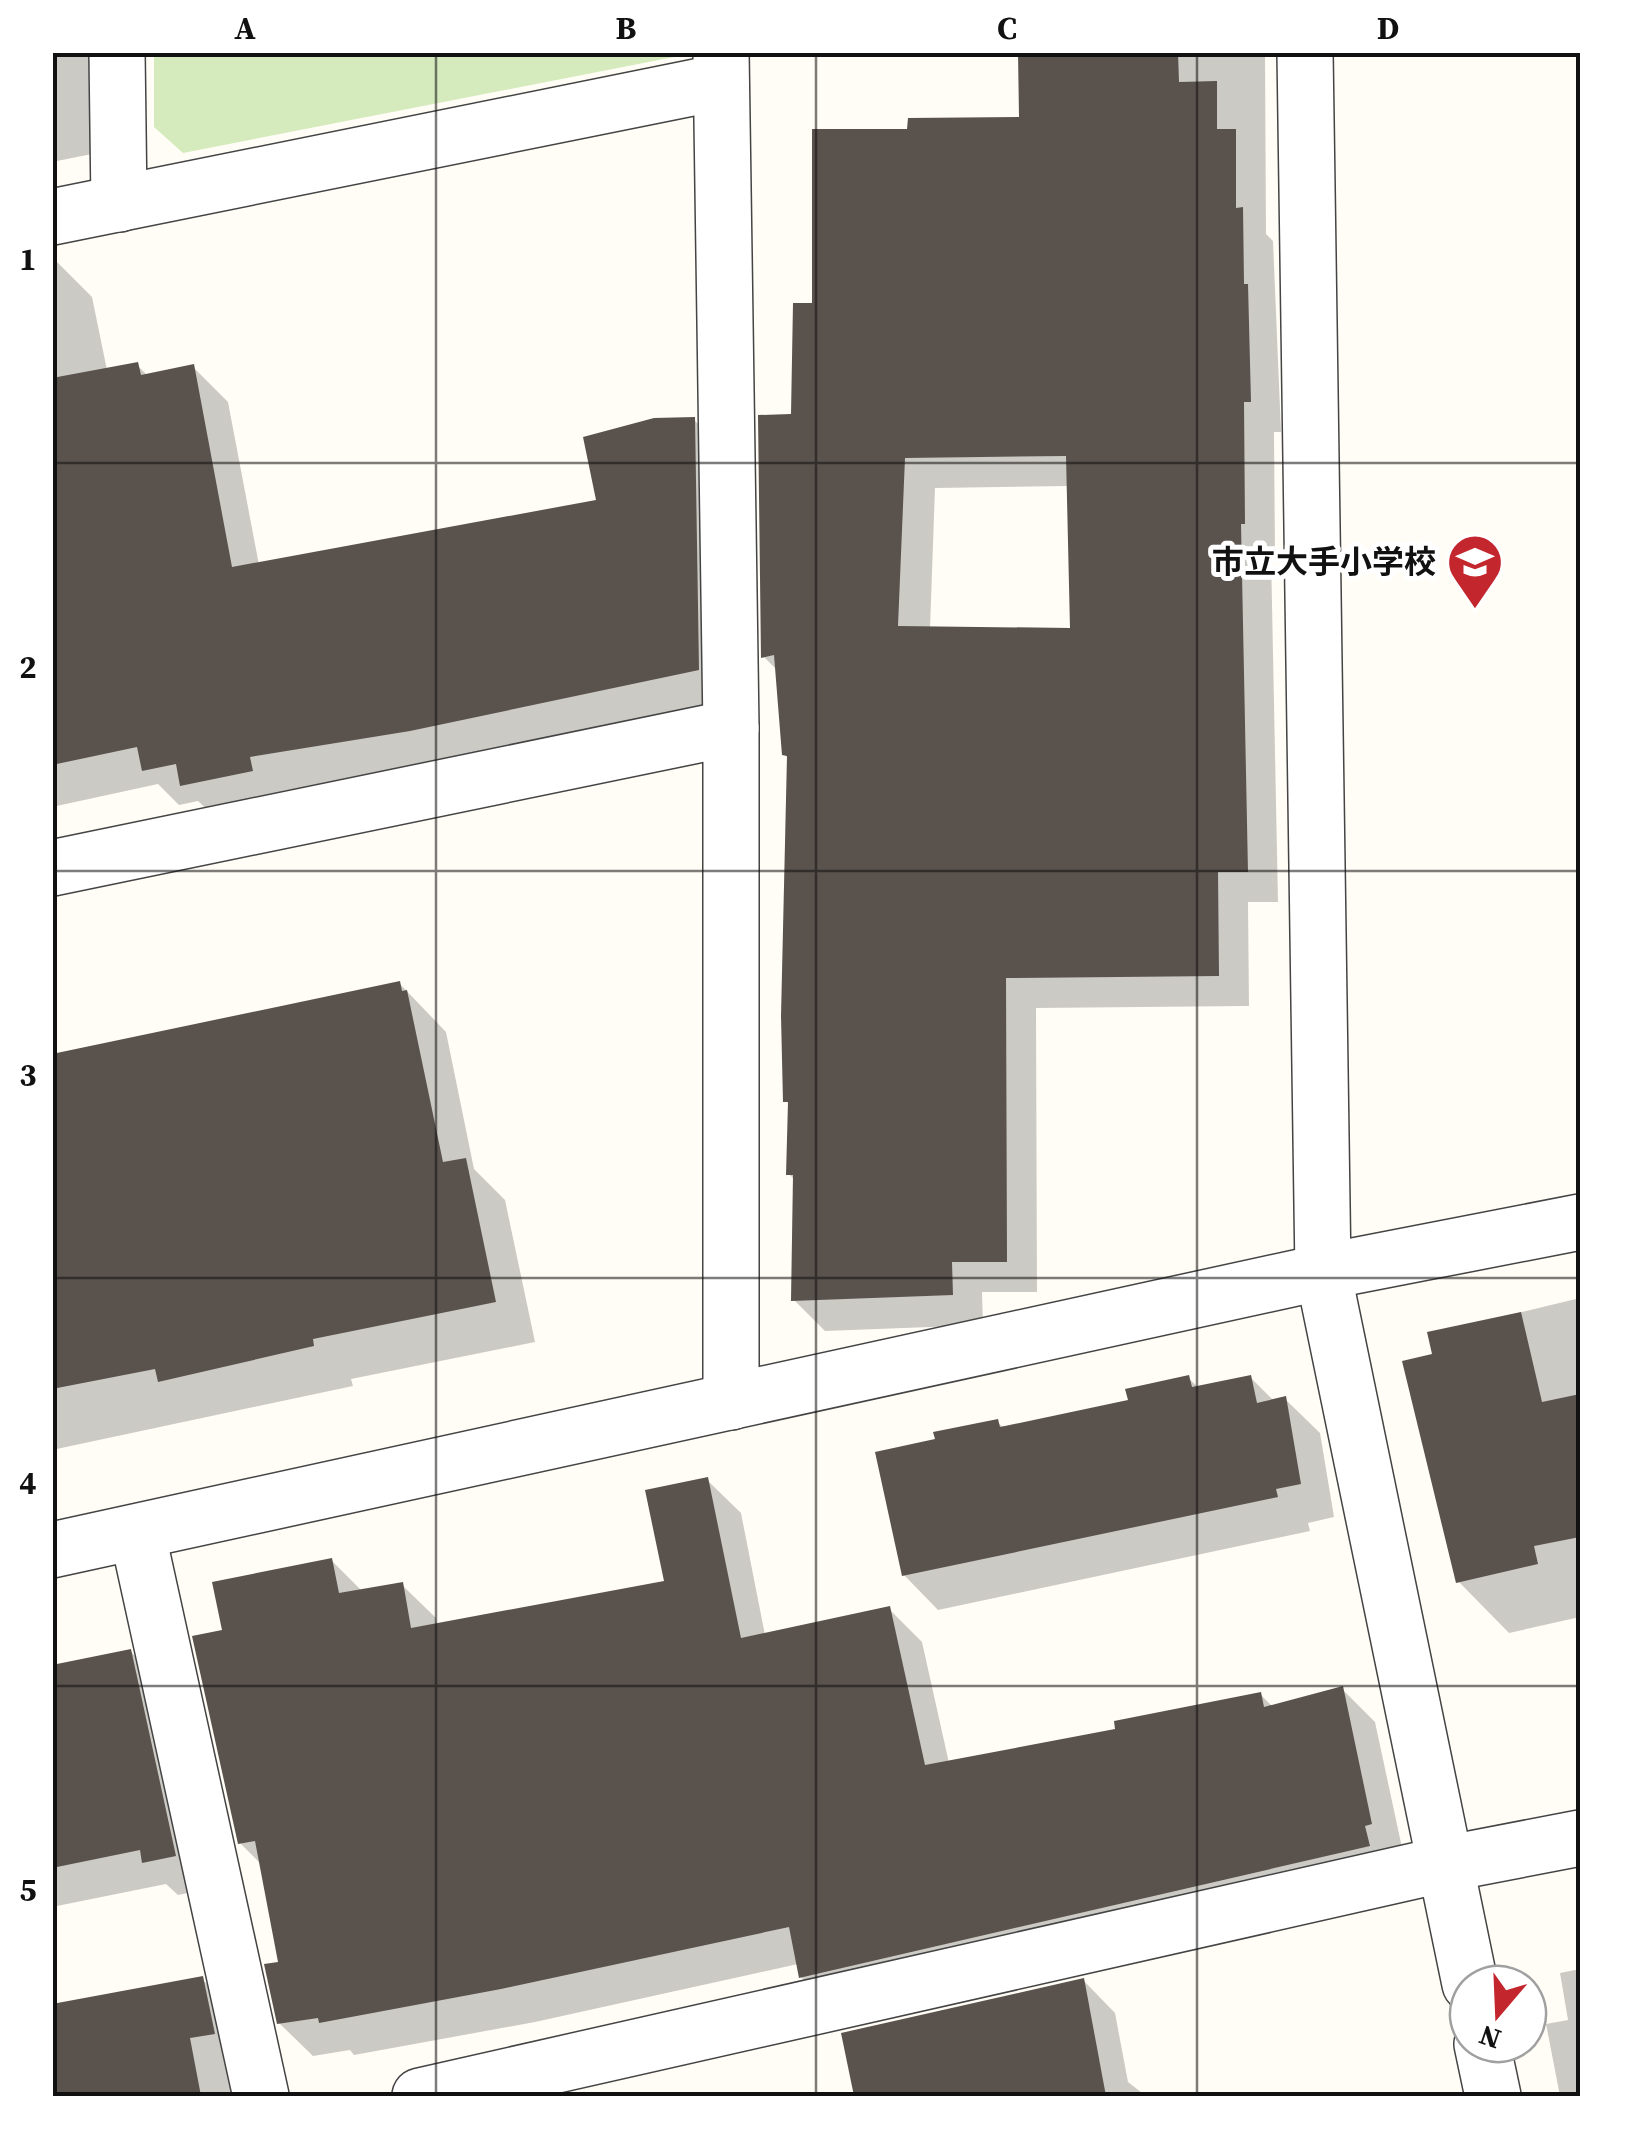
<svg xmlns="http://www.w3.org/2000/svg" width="1633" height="2149" viewBox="0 0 1633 2149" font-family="'Source Serif 4','Noto Sans JP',serif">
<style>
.green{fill:#d5ebbd}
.shadow{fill:#0003;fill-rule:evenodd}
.building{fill:#5a524d;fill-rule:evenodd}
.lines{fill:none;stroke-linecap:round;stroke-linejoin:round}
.minor-casing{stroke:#444;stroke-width:58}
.tertiary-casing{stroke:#444;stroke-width:58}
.minor{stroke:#fff;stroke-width:55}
.tertiary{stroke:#fff;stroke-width:55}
.grid{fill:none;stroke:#111;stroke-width:2.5;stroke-opacity:0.55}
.labels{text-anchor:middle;stroke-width:10;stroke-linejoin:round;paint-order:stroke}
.poi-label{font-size:32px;font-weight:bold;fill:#111;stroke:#fff;text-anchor:end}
.neatline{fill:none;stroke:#111;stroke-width:4}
.grid-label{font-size:32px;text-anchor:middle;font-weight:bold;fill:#111}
</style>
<rect width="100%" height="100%" fill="#fffdf5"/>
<polygon class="green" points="154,53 154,52 676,53 674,57 183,153 154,127"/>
<g class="shadow">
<polygon points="52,52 97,52 117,149 52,162"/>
<path d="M 1020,52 L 1265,52 L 1266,234 L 1273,241 L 1281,432 L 1274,432 L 1275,554 L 1271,554 L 1278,902 L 1248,902 L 1249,1006 L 1036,1008 L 1037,1292 L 982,1292 L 983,1325 L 825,1331 L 794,1300 L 795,1180 L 789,1174 L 791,1106 L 786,1101 L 789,759 L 784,754 L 777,670 L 764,657 L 794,417 L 815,306 L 910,132 L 1021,119 ZM 1069,486 L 1073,630 L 930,629 L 935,488 Z"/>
<polygon points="57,262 92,297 107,370 137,365 148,376 193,367 228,402 259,565 599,502 694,420 729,454 733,704 446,764 283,791 286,805 217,819 198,801 179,805 158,784 52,807 52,263"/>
<polygon points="400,984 446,1032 474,1169 505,1200 535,1342 351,1379 353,1386 52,1450 52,1055"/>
<polygon points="1580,1298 1580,1617 1509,1633 1458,1581 1430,1334"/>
<polygon points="1188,1378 1199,1388 1251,1378 1274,1401 1285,1399 1320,1433 1334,1517 1308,1523 1310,1531 938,1610 904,1575 938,1441 997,1422 1004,1428 1131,1402"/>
<polygon points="707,1480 741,1513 765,1635 889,1609 922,1642 949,1763 1118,1731 1261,1695 1273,1707 1342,1689 1375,1722 1404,1857 834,2010 801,1977 798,1964 535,2022 354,2055 350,2050 313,2056 279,2023 281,1964 262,1865 240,1843 225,1632 331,1560 363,1592 402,1585 436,1618 437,1626 667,1583"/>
<polygon points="130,1651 163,1684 208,1889 178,1895 166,1884 52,1907 52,1668"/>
<polygon points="1580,1969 1580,2096 1560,2096 1546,2024 1568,2020 1560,1973"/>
<polygon points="202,1979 246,2023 235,2096 52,2096 52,2007"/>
<polygon points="1083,1980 1115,2013 1128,2082 1146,2096 856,2096 844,2035"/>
</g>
<g class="building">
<path d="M 1018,52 L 1178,52 L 1179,82 L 1217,81 L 1217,129 L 1236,129 L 1236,208 L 1243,207 L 1244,284 L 1248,284 L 1251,402 L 1244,402 L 1245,524 L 1241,524 L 1248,872 L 1218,872 L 1219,976 L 1006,978 L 1007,1262 L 952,1262 L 953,1295 L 791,1301 L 793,1175 L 786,1175 L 788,1102 L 783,1102 L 781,1016 L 787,756 L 782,755 L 774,655 L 761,658 L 758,415 L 791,414 L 793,303 L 812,303 L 812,129 L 907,129 L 908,118 L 1019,117 ZM 1066,456 L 1070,628 L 898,626 L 905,458 Z"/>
<polygon points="138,362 141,375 194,364 232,567 596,500 583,437 654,418 695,417 699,670 410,731 250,757 253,771 180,786 176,764 142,771 137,747 52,765 52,378"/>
<polygon points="400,981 402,991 407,990 443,1162 466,1158 496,1302 313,1339 314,1346 158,1382 155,1369 52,1389 52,1054"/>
<polygon points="1521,1312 1542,1402 1580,1394 1580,1537 1534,1546 1538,1564 1456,1583 1402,1361 1432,1354 1427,1332"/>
<polygon points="1189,1375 1192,1387 1251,1375 1257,1403 1286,1396 1301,1484 1276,1489 1278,1497 902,1576 875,1452 935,1439 933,1432 998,1419 1000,1427 1128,1400 1125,1389"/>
<polygon points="708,1477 741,1638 890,1606 925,1765 1115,1729 1114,1721 1261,1692 1264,1707 1343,1686 1372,1824 1365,1826 1370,1846 799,1978 789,1927 501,1989 319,2023 318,2018 277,2024 264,1964 278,1962 255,1841 238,1844 192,1636 222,1630 212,1582 332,1558 339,1593 403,1582 411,1628 664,1581 645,1490"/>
<polygon points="131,1649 176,1856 142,1863 140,1850 52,1868 52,1665"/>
<polygon points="203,1976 215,2034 190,2038 201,2096 52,2096 52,2004"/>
<polygon points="1084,1978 1106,2096 854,2096 841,2033"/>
</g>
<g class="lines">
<g class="minor-casing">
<g id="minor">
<polyline points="117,52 119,204"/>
<polyline points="721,52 731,728 731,1402"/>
<polyline points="52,217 721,82"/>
<polyline points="52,868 731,728"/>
<polyline points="137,1532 261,2096"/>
<polyline points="420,2096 1445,1864 1580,1838"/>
</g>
</g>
<g class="tertiary-casing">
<g id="tertiary">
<polyline points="1305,52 1323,1272 1470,1984"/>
<polyline points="52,1550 1323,1272 1580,1222"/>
<polyline points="1482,2044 1493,2096"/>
</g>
</g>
<use href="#minor" class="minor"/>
<use href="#tertiary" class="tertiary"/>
</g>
<path class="grid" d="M 436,52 L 436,2096M 816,52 L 816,2096M 1197,52 L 1197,2096M 52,463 L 1580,463M 52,871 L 1580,871M 52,1278 L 1580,1278M 52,1686 L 1580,1686"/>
<defs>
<g id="school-pin" transform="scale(2.875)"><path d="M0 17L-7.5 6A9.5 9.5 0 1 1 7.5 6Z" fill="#c4262e" stroke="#fff"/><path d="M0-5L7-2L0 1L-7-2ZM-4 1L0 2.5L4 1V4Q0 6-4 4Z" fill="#fff"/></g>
</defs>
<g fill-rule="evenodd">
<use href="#school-pin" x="1475" y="562"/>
</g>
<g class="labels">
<g class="poi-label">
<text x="1436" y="573">市立大手小学校</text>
</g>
</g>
<rect width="1633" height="2149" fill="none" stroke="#ffffff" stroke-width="110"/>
<g transform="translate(1498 2014) rotate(199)"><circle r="48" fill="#ffffff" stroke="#a0a0a0" stroke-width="2.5"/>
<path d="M0-8L18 38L0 25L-18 38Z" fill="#c4262e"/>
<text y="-15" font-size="28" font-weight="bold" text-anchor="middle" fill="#111111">N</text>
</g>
<rect x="55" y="55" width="1523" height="2039" class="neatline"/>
<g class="grid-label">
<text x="245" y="39">A</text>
<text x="626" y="39">B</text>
<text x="1007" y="39">C</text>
<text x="1388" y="39">D</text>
<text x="28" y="270">1</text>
<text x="28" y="678">2</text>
<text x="28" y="1086">3</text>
<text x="28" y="1494">4</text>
<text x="28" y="1901">5</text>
</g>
</svg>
